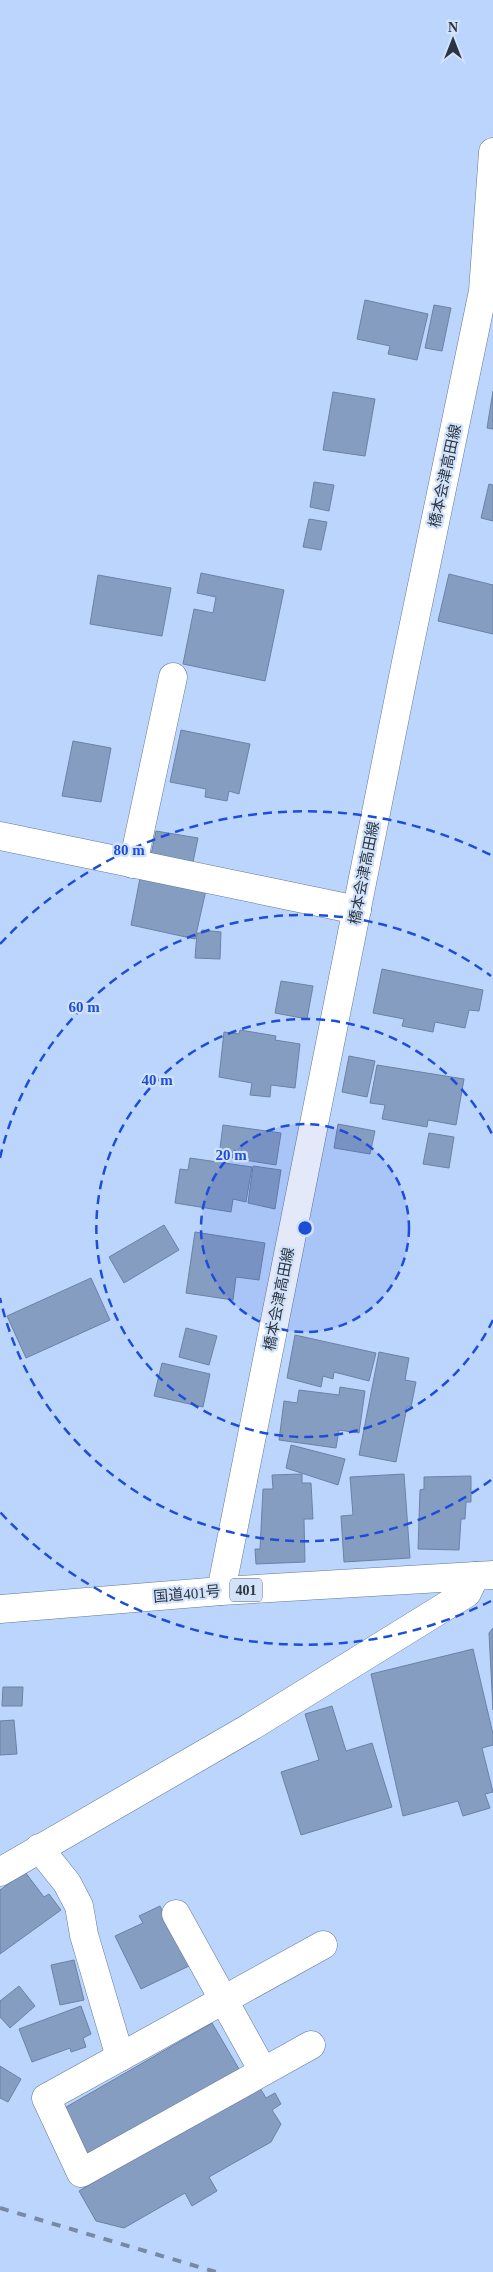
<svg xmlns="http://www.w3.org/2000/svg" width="493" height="2272" viewBox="0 0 493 2272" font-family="'Times New Roman','Noto Sans JP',serif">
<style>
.building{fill:#859dc1;stroke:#6b82a5}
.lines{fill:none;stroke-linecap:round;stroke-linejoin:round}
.street-casing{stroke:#607799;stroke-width:29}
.secondary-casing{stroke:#607799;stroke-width:29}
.highway-casing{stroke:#607799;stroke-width:29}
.street{stroke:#fff;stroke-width:28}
.secondary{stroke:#fff;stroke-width:28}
.highway{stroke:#fff;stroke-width:28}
.rail{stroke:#7789a5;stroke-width:4;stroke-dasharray:9 9;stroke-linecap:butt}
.ring{fill:none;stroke:#1d4ed8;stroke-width:2.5;stroke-dasharray:9 6}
.labels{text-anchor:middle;stroke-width:4.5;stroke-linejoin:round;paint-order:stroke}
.shield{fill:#d2e2f9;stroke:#5c687a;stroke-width:1}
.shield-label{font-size:14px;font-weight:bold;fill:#2a3443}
.street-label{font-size:15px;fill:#2a3443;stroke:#d2e2f9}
.centre{fill:#1d4ed8;stroke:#d2e2f9;stroke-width:2.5}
.ring-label{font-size:15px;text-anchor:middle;font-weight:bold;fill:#1d4ed8;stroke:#d2e2f9;stroke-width:4.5;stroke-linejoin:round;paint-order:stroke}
</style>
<rect width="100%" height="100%" fill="#bcd5fc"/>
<g class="building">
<polygon points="365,300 428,314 417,360 388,354 390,346 357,339"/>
<polygon points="434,305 451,308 442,351 425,348"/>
<polygon points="493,391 493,429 487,428"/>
<polygon points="333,392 375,399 365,456 323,450"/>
<polygon points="314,482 334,485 329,511 310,507"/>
<polygon points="489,484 493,485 493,521 481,518"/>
<polygon points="309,519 327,522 321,550 303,547"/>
<polygon points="201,573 284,590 265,681 183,664 194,609 213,613 216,597 197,593"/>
<polygon points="449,574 493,585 493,634 438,621"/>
<polygon points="98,575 171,588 162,636 90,624"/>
<polygon points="181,730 250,744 239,794 229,791 227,801 205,797 206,789 170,782"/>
<polygon points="73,741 111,748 101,802 62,796"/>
<polygon points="156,831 198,838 193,862 151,855"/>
<polygon points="140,878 206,890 195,939 131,925"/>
<polygon points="202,930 221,932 220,959 195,958 197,933 201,933"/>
<polygon points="382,969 483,990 479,1011 469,1010 465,1028 435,1022 433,1032 402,1026 404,1019 373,1013"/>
<polygon points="281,981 313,986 307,1019 275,1013"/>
<polygon points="240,1030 276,1036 275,1040 300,1044 295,1088 271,1085 270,1097 250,1095 252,1083 219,1077 224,1032 239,1034"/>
<polygon points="349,1056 375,1061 367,1097 342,1092"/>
<polygon points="377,1065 464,1079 456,1125 428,1120 427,1127 382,1119 385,1105 370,1103"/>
<polygon points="338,1124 375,1131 370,1154 334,1148"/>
<polygon points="223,1125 281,1133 276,1165 219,1156"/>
<polygon points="429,1133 454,1137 449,1168 423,1164"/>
<polygon points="190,1158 252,1167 246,1202 233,1199 231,1212 175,1203 180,1169 188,1170"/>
<polygon points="253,1166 281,1170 275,1209 248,1203"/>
<polygon points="164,1225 179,1250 124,1283 109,1257"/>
<polygon points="195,1232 265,1243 259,1280 236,1277 233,1300 186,1293"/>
<polygon points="91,1278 110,1320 26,1358 7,1316"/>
<polygon points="186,1328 217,1336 209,1365 179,1357"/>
<polygon points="295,1335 376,1353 369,1381 334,1372 333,1379 323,1376 321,1387 287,1378"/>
<polygon points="379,1352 409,1358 405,1380 416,1382 411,1407 407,1407 396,1462 359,1455"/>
<polygon points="162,1363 210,1374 203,1407 154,1396"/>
<polygon points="340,1387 365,1391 359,1433 339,1430 336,1448 279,1440 284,1401 297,1403 299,1390 339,1395"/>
<polygon points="291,1445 345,1459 338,1485 286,1468"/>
<polygon points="302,1474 302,1483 311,1483 313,1519 304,1519 305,1562 256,1564 255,1549 260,1549 263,1489 273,1489 272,1475"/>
<polygon points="404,1474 410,1558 344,1562 341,1516 353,1515 350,1477"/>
<polygon points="471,1476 471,1502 466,1502 465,1519 461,1519 459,1550 418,1549 420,1490 424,1489 424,1477"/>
<polygon points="493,1628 493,1710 489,1633"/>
<polygon points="473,1649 493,1734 493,1745 482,1748 493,1792 485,1794 490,1808 463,1816 458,1801 403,1816 371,1674"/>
<polygon points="3,1687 23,1687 22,1706 2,1706"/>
<polygon points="332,1706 346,1751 372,1743 392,1807 301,1835 281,1772 319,1760 305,1714"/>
<polygon points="14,1720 17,1754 0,1755 0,1721"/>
<polygon points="25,1872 44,1897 49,1894 61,1910 0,1954 0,1890"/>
<polygon points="160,1906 189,1966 141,1989 115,1936 143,1923 139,1916"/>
<polygon points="74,1960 84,2000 60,2005 51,1965"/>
<polygon points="19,1986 35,2006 10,2028 0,2017 0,2001"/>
<polygon points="81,2006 91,2034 83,2038 86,2047 71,2052 70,2048 32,2062 19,2029"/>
<polygon points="212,2023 239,2069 87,2157 61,2110"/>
<polygon points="0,2066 21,2079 8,2102 0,2098"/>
<polygon points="257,2083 266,2098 275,2093 281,2104 272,2110 281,2124 271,2142 209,2177 217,2191 192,2206 185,2193 124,2228 96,2221 79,2191"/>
</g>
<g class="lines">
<g class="street-casing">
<g id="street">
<polyline points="0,836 357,910"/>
<polyline points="133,864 173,677"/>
<polyline points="39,1848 67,1883 79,1906 84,1935 120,2057"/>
<polyline points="0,1872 252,1726 467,1593 475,1576"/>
<polyline points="176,1914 263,2071"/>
<polyline points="311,2045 81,2173 46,2098 323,1945"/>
</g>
</g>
<g class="secondary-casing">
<polyline id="secondary" points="221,1591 405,667 483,291 493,152"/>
</g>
<g class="highway-casing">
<polyline id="highway" points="0,1609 221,1591 493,1575"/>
</g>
<use href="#street" class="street"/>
<use href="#secondary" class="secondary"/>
<use href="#highway" class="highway"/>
<polyline class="rail" points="0,2208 216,2272"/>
</g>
<circle cx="305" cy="1228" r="104" fill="#1d4ed8" fill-opacity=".12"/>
<g class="ring">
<circle cx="305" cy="1228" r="104"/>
<path d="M493 1320A209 209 0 1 1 493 1136"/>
<path d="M491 1480A313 313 0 0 1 0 1298M0 1158A313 313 0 0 1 491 976"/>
<path d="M491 1601A417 417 0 0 1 0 1512M0 944A417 417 0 0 1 491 855"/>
</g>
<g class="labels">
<rect class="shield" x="230" y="1578.5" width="32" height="23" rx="4"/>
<g class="shield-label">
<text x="246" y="1595">401</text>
</g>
<g class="street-label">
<text transform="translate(445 476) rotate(-78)" y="5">橋本会津高田線</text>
<text transform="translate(364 873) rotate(-79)" y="5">橋本会津高田線</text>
<text transform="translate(279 1299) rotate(-79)" y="5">橋本会津高田線</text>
<text transform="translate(187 1594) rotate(-5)" y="5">国道401号</text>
</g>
</g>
<circle cx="305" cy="1228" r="8" class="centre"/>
<g class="ring-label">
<text x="129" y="855">80 m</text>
<text x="84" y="1012">60 m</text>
<text x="157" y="1085">40 m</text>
<text x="231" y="1160">20 m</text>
</g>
<g transform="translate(453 40)" stroke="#d2e2f9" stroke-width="4" paint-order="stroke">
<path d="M0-4L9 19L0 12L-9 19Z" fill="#2a3443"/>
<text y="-8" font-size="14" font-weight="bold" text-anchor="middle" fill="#2a3443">N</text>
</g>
</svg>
